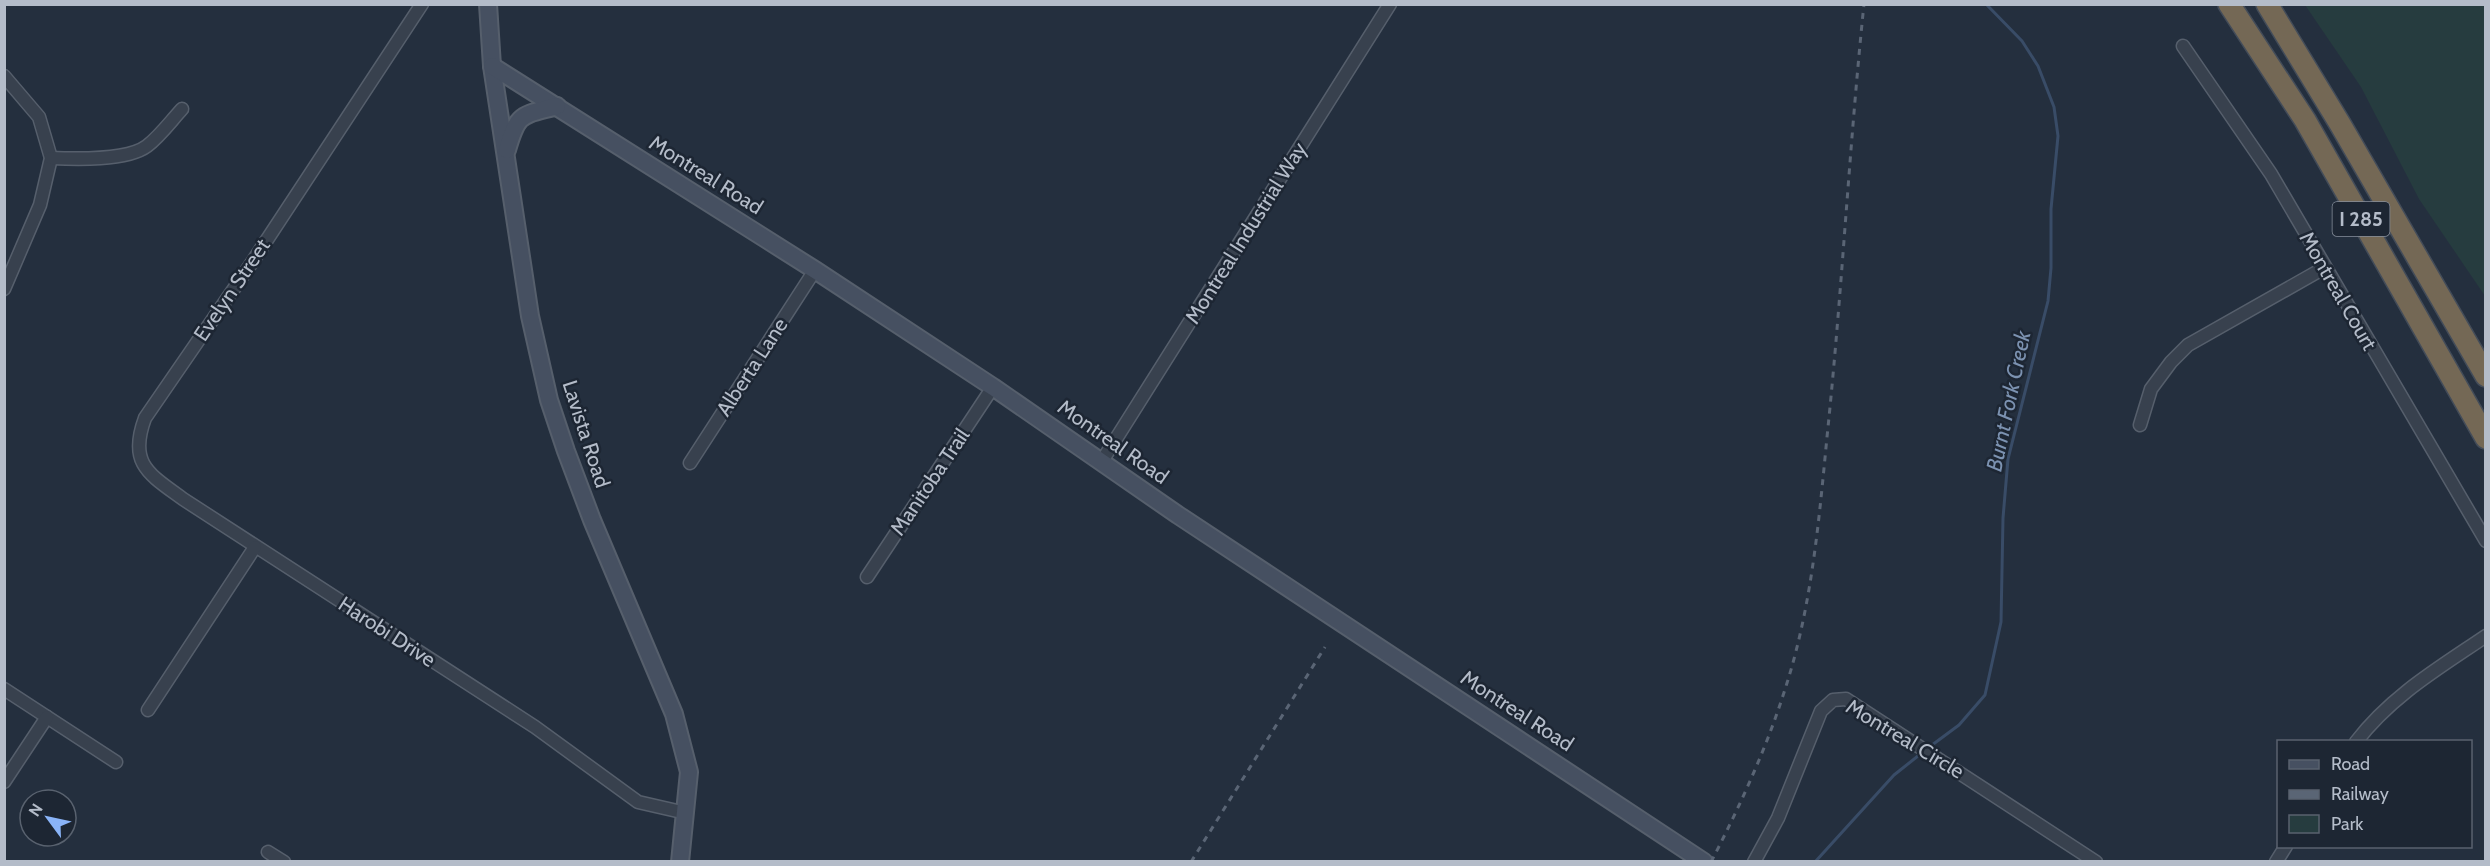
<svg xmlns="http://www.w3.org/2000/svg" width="2490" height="866" viewBox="0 0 2490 866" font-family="Cabin,sans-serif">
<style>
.green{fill:#263c3f}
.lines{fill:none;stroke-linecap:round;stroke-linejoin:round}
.stream{stroke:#394c67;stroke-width:3}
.street-casing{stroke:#565f6c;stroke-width:15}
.secondary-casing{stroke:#565f6c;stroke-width:20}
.highway-casing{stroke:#434c59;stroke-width:24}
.street{stroke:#38414e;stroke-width:12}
.secondary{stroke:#465061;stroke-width:16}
.highway{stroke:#746855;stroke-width:21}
.rail{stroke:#5a6575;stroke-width:3;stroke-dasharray:6 6;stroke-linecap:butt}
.labels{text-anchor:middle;stroke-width:5;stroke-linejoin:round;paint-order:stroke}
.shield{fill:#1d2633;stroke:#878f9c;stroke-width:1.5}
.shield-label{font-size:20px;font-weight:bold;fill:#b4bcc9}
.street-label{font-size:21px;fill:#b4bcc9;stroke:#1d2633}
.water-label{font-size:22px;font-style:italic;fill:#7c92b1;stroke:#1d2633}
</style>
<rect width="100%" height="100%" fill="#242f3e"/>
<polygon class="green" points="2305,5 2485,5 2485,296 2419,199 2361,87"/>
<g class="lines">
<g class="stream">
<polyline points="1928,748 1959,725 1985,695 2001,622 2003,518 2008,459 2048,301 2051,268 2051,209 2058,136 2054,107 2038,66 2022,41 1986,4"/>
<polyline points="1815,862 1894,775 1923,752"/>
</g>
<g class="street-casing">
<g id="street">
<path d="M 422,4 L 253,261 L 145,418 C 128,464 149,474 183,499 L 535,727 L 638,802 L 686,813"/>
<polyline points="2183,46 2271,174 2486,541"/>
<polyline points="4,76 39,117 51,158 40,205 4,289"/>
<path d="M 51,158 C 75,159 127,161 147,146 C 160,136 171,121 182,109"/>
<polyline points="2140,425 2151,389 2171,362 2188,345 2324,268"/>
<polyline points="1102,461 1390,4"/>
<polyline points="690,463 815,270"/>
<polyline points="867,577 993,387"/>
<polyline points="4,689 116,762"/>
<polyline points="148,710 255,547"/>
<path d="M 2356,742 C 2391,696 2439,668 2486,636"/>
<polyline points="4,782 47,717"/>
<polyline points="268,852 284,862"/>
<polyline points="1754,862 1778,818 1821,711 1833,700 1846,699 2096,862"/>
<polyline points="2276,862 2286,846"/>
</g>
</g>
<g class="secondary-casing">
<g id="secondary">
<polyline points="488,4 492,66 530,316 549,400 566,451 592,520 674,714 689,772 680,862"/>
<polyline points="492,66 815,270 993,387 1178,515 1704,862"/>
<path d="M 507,150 C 518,112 521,116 557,106"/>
</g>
</g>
<g class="highway-casing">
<g id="highway">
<polyline points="2229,4 2305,120 2486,438"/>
<polyline points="2267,4 2340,124 2486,376"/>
</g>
</g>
<use href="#street" class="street"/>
<use href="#secondary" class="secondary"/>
<use href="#highway" class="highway"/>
<g class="rail">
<polyline points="1191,862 1325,647"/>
<path d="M 1711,862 C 1741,804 1768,745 1787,683 C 1812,603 1819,520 1827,437 C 1842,293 1849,149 1864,4"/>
</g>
</g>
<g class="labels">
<rect class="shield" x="2332.5" y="202" width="57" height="34" rx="4.5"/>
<g class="shield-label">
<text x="2361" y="226">I 285</text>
</g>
<g class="street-label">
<text transform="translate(706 175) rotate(32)" y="7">Montreal Road</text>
<text transform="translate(1246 233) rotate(-58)" y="7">Montreal Industrial Way</text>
<text transform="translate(232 290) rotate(-56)" y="7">Evelyn Street</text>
<text transform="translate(2338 291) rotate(60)" y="7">Montreal Court</text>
<text transform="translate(752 367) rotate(-57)" y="7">Alberta Lane</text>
<text transform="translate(586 434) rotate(72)" y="7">Lavista Road</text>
<text transform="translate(1113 442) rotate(35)" y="7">Montreal Road</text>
<text transform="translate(930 482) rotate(-56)" y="7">Manitoba Trail</text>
<text transform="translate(387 632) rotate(33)" y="7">Harobi Drive</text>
<text transform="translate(1517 711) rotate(33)" y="7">Montreal Road</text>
<text transform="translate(1905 739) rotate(31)" y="7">Montreal Circle</text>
</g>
<g class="water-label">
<text transform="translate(2008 401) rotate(-78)" y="8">Burnt Fork Creek</text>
</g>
</g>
<rect width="2490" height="866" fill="none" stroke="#b4bcc9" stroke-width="12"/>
<rect x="2277" y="740" width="195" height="108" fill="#1d2633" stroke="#59626f" stroke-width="1.5"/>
<rect x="2289" y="760" width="30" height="9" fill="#465061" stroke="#59626f" stroke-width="1.5"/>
<text x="2331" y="770" font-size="18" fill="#b4bcc9">Road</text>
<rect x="2289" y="790" width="30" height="9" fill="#5a6575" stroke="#59626f" stroke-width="1.5"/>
<text x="2331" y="800" font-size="18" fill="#b4bcc9">Railway</text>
<rect x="2289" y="815" width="30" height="18" fill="#263c3f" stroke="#59626f" stroke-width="1.5"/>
<text x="2331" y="830" font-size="18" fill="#b4bcc9">Park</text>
<g transform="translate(48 818) rotate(303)"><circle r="28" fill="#1d2633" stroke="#59626f" stroke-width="1.5"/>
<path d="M0-4.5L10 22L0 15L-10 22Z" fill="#8ab4f8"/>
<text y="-9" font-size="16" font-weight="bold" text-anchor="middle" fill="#b4bcc9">N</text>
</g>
</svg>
